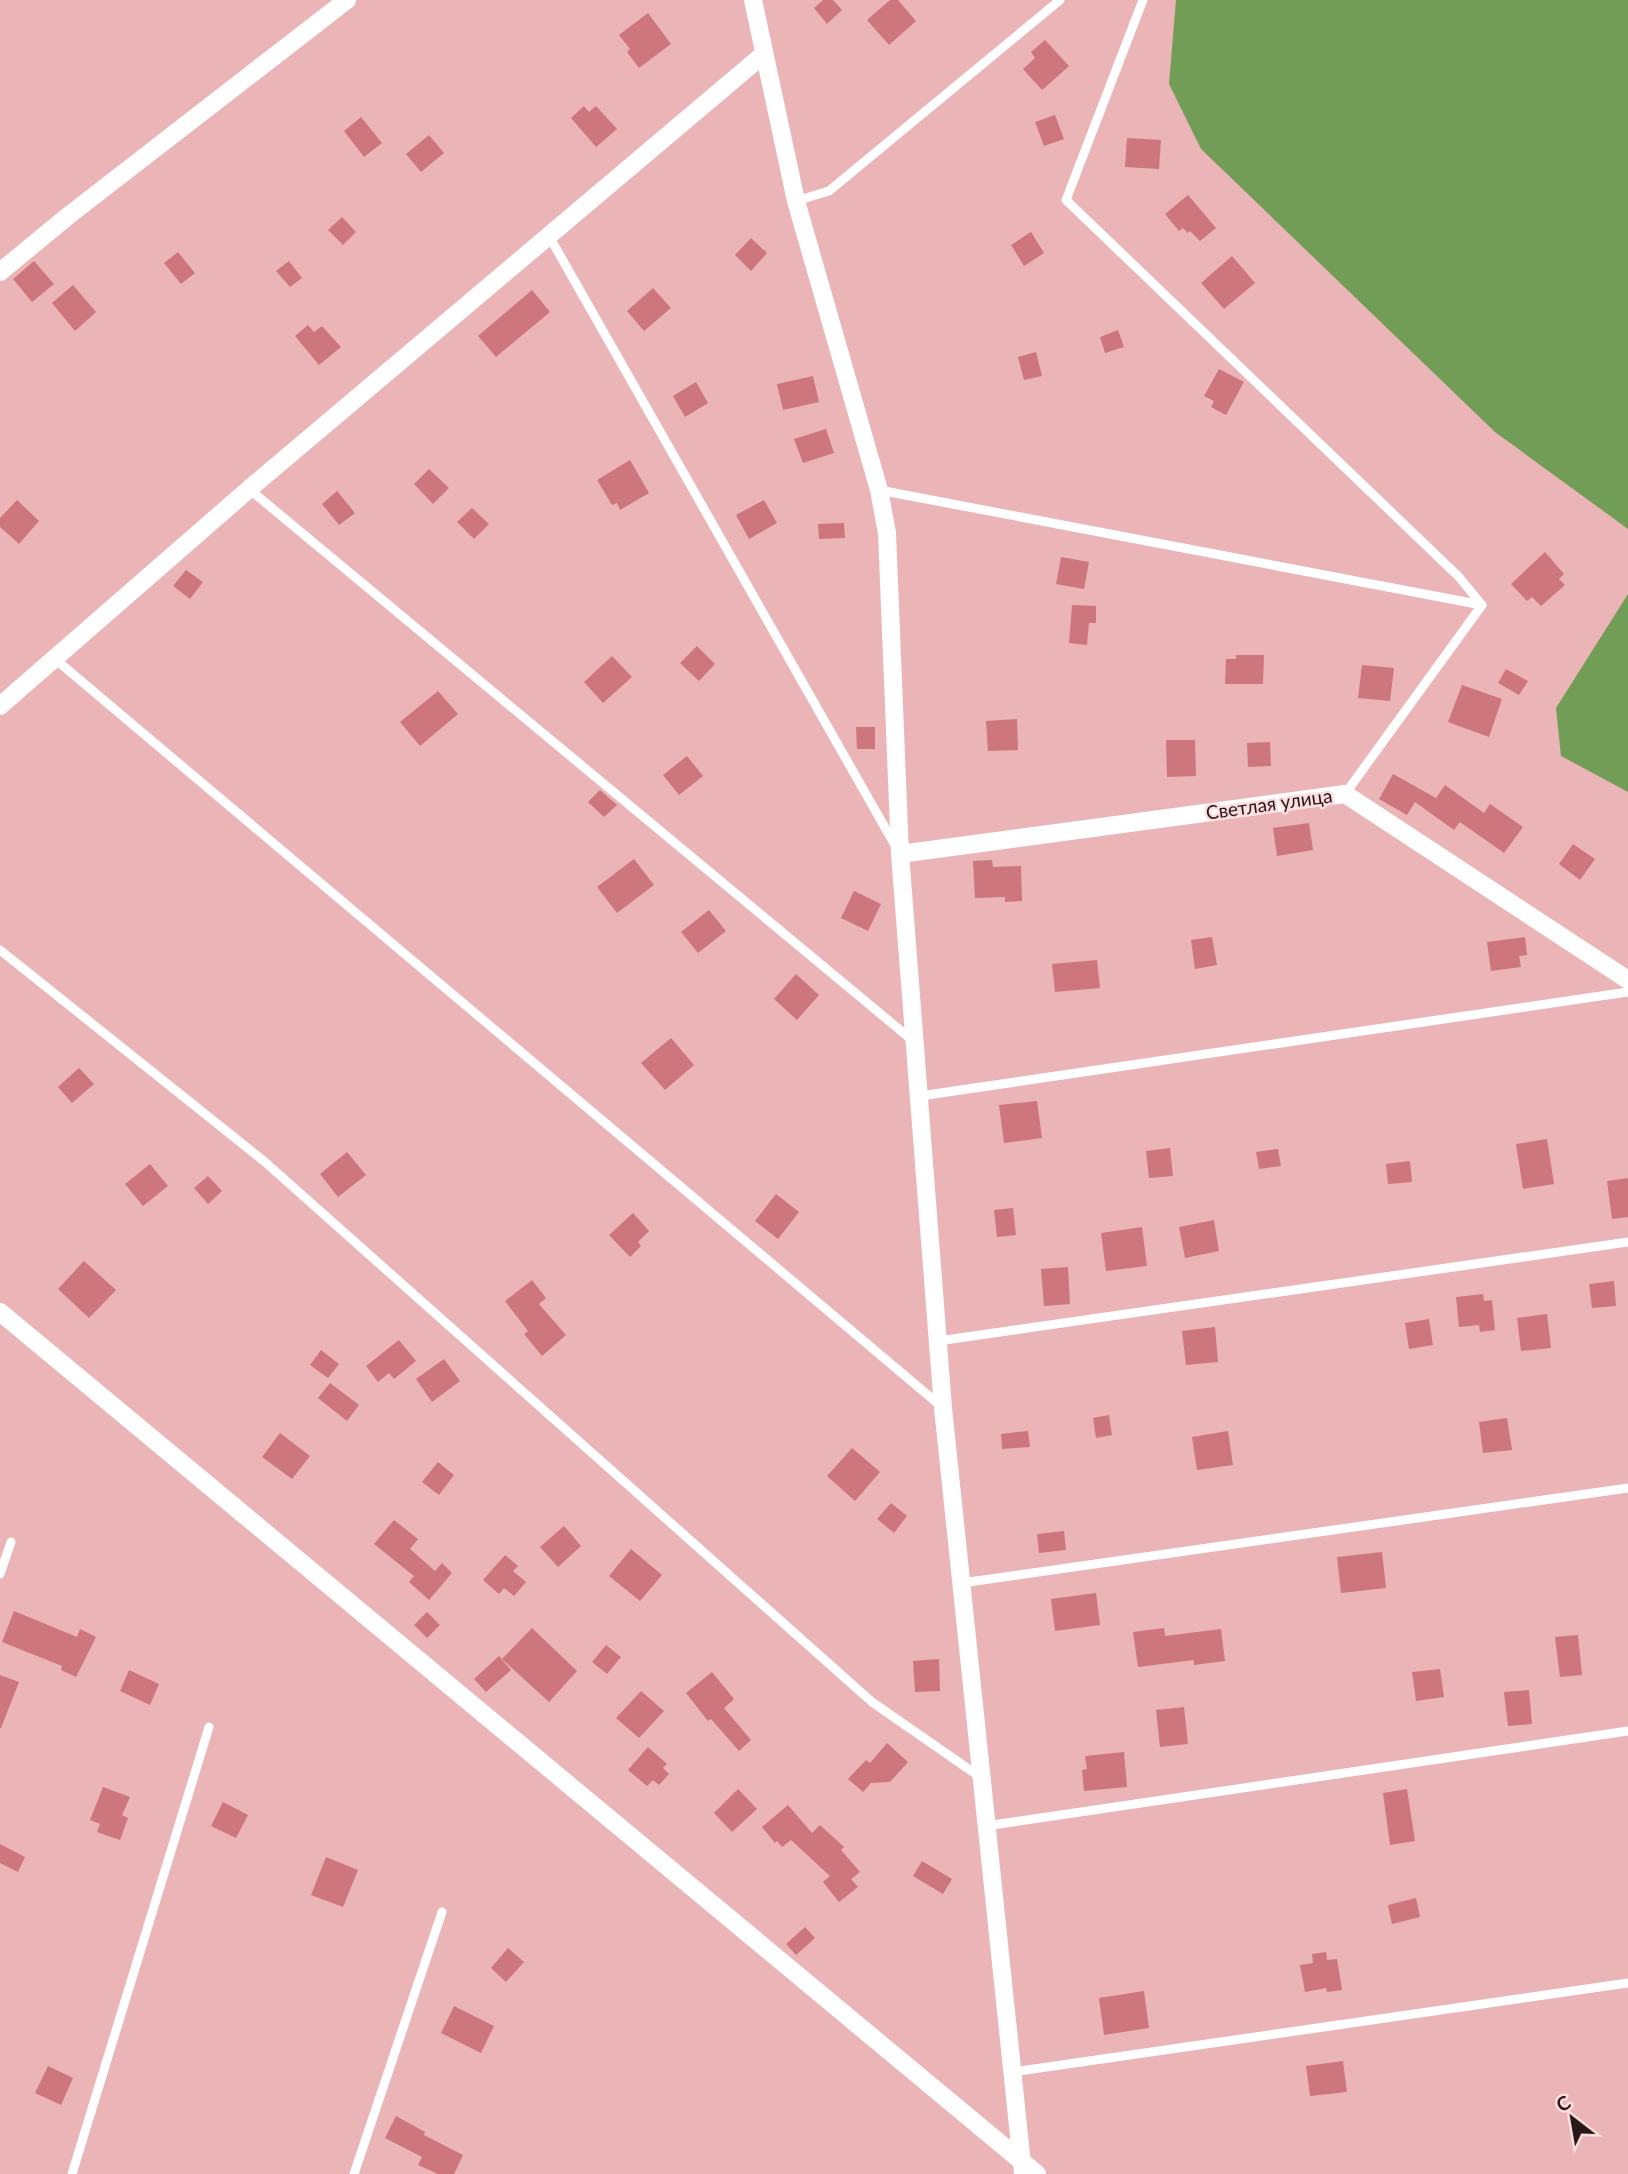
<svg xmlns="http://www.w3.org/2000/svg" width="1628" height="2174" viewBox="0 0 1628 2174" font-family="Lato,sans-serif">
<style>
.forest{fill:#719d56}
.building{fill:#cd767e}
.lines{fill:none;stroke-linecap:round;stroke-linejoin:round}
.service{stroke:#fff;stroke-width:9}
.minor{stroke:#fff;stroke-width:18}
.labels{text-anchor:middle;stroke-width:5;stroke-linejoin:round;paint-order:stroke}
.street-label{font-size:19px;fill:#2a1718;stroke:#faddde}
</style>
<rect width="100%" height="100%" fill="#ebb4b7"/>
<g class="forest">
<polygon points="1176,0 1628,0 1628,529 1495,432 1201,149 1169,84"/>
<polygon points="1628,594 1628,792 1561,756 1556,708"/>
</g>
<g class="building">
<polygon points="823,0 833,0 842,10 827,24 814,8"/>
<polygon points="890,0 898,0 916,21 889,45 867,20"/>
<polygon points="648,13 671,44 639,68 627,52 630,49 619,35"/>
<polygon points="1045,40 1069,66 1042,90 1023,69 1035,58 1031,52"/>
<polygon points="584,106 589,112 596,106 617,129 596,147 571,118"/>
<polygon points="1055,115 1064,139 1044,146 1035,122"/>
<polygon points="361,117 382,143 364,157 344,131"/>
<polygon points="429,135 444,153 421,172 406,154"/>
<polygon points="1127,138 1161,140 1159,169 1125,167"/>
<polygon points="1188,195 1216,228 1200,241 1190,231 1188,233 1183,228 1179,231 1165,214"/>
<polygon points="342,217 356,232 343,245 328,230"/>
<polygon points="1031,232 1044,253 1024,266 1011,245"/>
<polygon points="751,238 767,253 751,271 735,255"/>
<polygon points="178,252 195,273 181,284 164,263"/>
<polygon points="1232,256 1255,283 1224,309 1201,283"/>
<polygon points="34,261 54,284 32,302 13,279"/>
<polygon points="289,261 302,278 290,287 276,271"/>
<polygon points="73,285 96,312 75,331 52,303"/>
<polygon points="653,288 671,308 644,331 627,311"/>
<polygon points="532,290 550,312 496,357 478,336"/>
<polygon points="308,325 314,332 322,326 341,347 319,365 295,336"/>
<polygon points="1118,330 1124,347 1105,353 1100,337"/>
<polygon points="1036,352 1042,376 1024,380 1018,357"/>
<polygon points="1219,369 1244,382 1226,415 1211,407 1214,401 1204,396"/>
<polygon points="813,376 819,402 783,410 777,384"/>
<polygon points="696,382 708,403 685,417 673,396"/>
<polygon points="826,429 834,453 803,463 794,439"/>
<polygon points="630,460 649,493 620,510 617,503 612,505 597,480"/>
<polygon points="429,469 449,488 433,504 414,484"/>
<polygon points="337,491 355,513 339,525 322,504"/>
<polygon points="17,500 39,521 19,544 0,527 0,518"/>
<polygon points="764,500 777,523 749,539 736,515"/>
<polygon points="472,508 489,524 474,539 457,522"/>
<polygon points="844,523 845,538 819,539 818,524"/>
<polygon points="1545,552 1564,574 1559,579 1565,585 1541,606 1532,597 1527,601 1511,584"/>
<polygon points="1061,557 1089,562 1084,589 1056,584"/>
<polygon points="186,570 203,582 190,599 173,586"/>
<polygon points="1072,605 1096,606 1096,623 1089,623 1087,645 1069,643"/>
<polygon points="697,646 715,664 699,681 680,663"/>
<polygon points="1236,655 1264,655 1263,684 1225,684 1226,659 1236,659"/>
<polygon points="612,656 632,677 603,703 584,682"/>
<polygon points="1362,665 1394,668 1390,701 1358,698"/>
<polygon points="1506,669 1528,681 1519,695 1498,683"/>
<polygon points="1462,685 1502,699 1489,737 1448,722"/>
<polygon points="438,691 458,714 420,746 400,722"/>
<polygon points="1017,719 1018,750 988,751 986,721"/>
<polygon points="856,727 875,727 875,749 857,749"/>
<polygon points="1166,740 1195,740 1196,776 1167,777"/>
<polygon points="1270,742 1271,766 1248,767 1247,743"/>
<polygon points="687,756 703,776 679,795 663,775"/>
<polygon points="1393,774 1436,798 1445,785 1484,813 1490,804 1523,827 1504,853 1460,822 1454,830 1415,802 1407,815 1379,799"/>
<polygon points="600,790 617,805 604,817 588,802"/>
<polygon points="1309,823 1313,850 1277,856 1273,828"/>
<polygon points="1573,844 1595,859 1580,880 1559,864"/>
<polygon points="634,859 654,885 617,913 597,887"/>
<polygon points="992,860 993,867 1021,866 1022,901 1005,902 1005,897 975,898 973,861"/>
<polygon points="854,891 881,904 868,931 841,918"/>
<polygon points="709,910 726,931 698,953 681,932"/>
<polygon points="1212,937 1217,965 1195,969 1191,940"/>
<polygon points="1525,937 1527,955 1519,956 1521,967 1491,971 1487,942"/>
<polygon points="1097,960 1100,988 1055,992 1052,964"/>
<polygon points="796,974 819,995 797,1020 774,999"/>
<polygon points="671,1038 694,1065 665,1090 641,1063"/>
<polygon points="79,1068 94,1084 72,1103 58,1087"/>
<polygon points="1037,1101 1042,1138 1004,1143 999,1105"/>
<polygon points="1547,1139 1554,1184 1523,1189 1516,1144"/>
<polygon points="1170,1148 1173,1176 1149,1178 1146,1151"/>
<polygon points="1278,1149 1281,1166 1259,1169 1256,1152"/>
<polygon points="347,1152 366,1175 338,1197 320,1174"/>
<polygon points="1410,1161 1412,1182 1388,1184 1386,1164"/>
<polygon points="150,1164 168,1186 143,1206 125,1184"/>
<polygon points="208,1176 222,1191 208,1204 194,1188"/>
<polygon points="1628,1178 1628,1217 1612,1219 1607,1181"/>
<polygon points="776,1194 799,1212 778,1239 755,1221"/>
<polygon points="1013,1208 1016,1235 997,1237 994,1210"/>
<polygon points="633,1213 649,1231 638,1242 641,1246 630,1257 609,1235"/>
<polygon points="1214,1220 1219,1251 1185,1258 1179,1227"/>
<polygon points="1142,1227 1147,1266 1106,1271 1101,1233"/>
<polygon points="84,1261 116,1290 89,1318 58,1289"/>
<polygon points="1068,1267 1070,1304 1044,1306 1041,1269"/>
<polygon points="532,1280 546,1298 539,1304 566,1335 542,1356 524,1334 528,1331 505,1301"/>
<polygon points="1614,1281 1616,1306 1592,1308 1589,1284"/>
<polygon points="1483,1294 1484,1301 1492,1300 1495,1330 1480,1332 1479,1325 1459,1327 1456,1297"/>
<polygon points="1547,1314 1551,1348 1521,1351 1517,1318"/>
<polygon points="1429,1319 1433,1345 1409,1349 1405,1323"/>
<polygon points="1215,1327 1218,1362 1186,1365 1182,1331"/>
<polygon points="399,1340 416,1361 394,1379 389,1373 378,1382 366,1366"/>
<polygon points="321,1350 339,1364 328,1378 310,1365"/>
<polygon points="444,1359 460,1381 432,1402 416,1379"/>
<polygon points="330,1383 359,1405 347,1421 318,1398"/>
<polygon points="1109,1415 1112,1435 1096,1438 1093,1418"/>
<polygon points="1507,1418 1512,1450 1483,1453 1479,1422"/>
<polygon points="1028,1431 1030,1447 1002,1449 1001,1434"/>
<polygon points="1228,1431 1233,1465 1197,1470 1192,1437"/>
<polygon points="280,1433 310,1456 292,1479 262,1457"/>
<polygon points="852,1448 880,1472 855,1501 827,1476"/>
<polygon points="438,1462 454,1475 439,1495 422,1482"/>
<polygon points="891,1503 907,1516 894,1533 877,1519"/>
<polygon points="394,1520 418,1539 410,1549 435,1571 442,1563 452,1573 429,1600 409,1582 414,1576 374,1544"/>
<polygon points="564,1526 581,1546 558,1567 540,1547"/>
<polygon points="1064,1531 1066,1550 1039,1553 1037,1534"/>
<polygon points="631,1549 662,1575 640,1601 609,1576"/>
<polygon points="1382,1552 1386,1588 1341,1593 1337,1557"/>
<polygon points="505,1555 518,1566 513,1571 526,1582 514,1596 504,1588 499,1594 483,1580"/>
<polygon points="1096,1593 1100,1625 1055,1631 1051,1599"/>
<polygon points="14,1611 77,1637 80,1629 96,1637 76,1677 61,1670 62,1666 2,1642"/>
<polygon points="427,1612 440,1625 427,1638 414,1625"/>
<polygon points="532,1628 577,1671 549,1702 502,1659"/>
<polygon points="1164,1628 1165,1636 1221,1629 1225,1661 1194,1665 1194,1660 1138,1667 1133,1632"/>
<polygon points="1578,1635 1582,1675 1560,1677 1555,1637"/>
<polygon points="606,1645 621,1657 607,1674 592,1662"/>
<polygon points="499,1656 511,1670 486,1692 474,1679"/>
<polygon points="939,1659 940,1691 915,1692 913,1661"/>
<polygon points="1440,1669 1444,1697 1416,1701 1412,1672"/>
<polygon points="129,1670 159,1684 150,1705 120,1691"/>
<polygon points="712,1672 734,1699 724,1708 751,1740 739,1751 711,1719 708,1721 686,1693"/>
<polygon points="0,1675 19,1682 1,1728 0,1728"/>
<polygon points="1529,1690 1532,1724 1508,1726 1504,1692"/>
<polygon points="641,1691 664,1711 639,1738 616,1718"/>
<polygon points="1184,1707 1188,1744 1160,1747 1156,1710"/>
<polygon points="887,1743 908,1762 890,1782 871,1783 863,1792 848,1779 866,1760 870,1763"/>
<polygon points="648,1747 667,1764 663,1768 669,1774 659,1785 653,1780 647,1786 628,1770"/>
<polygon points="1124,1752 1127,1787 1084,1791 1082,1770 1087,1769 1085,1756"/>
<polygon points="103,1787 130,1797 122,1815 128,1818 120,1840 97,1832 100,1824 90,1820"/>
<polygon points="738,1789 757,1809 732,1832 714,1813"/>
<polygon points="1407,1789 1415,1841 1390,1845 1383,1793"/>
<polygon points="223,1802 248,1815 236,1838 211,1826"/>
<polygon points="788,1805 812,1833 820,1825 844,1847 841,1850 860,1872 851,1879 858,1887 839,1902 823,1882 830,1876 791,1840 782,1847 777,1841 775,1843 762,1827"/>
<polygon points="0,1844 25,1857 18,1872 0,1863"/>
<polygon points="326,1857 358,1870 343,1907 311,1895"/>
<polygon points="922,1861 952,1879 943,1894 913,1876"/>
<polygon points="1416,1898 1420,1917 1392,1924 1388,1905"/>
<polygon points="805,1927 815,1938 796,1955 786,1944"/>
<polygon points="508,1948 524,1962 506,1982 491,1968"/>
<polygon points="1326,1952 1327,1960 1337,1959 1342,1990 1327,1992 1326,1988 1305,1992 1300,1965 1313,1963 1312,1954"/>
<polygon points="1144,1991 1149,2028 1104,2035 1099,1998"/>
<polygon points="454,2006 494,2026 481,2053 441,2033"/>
<polygon points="1343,2061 1347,2092 1310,2096 1306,2066"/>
<polygon points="48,2066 73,2078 61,2105 35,2093"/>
<polygon points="396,2116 425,2132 424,2135 463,2155 454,2174 438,2174 418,2165 422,2157 385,2138"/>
</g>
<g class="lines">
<g class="service">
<polyline points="1143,0 1066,200 1459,577 1482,605 1345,794"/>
<polyline points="796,201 829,191 1060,0"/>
<polyline points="549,236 896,847"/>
<polyline points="249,489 912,1040"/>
<polyline points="879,490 1482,605"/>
<polyline points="55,659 942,1407"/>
<polyline points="0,950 265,1162 872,1702 980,1777"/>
<polyline points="920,1096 1628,992"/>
<polyline points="938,1341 1628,1242"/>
<polyline points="0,1574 11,1542"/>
<polyline points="962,1583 1628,1488"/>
<polyline points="986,1826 1628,1731"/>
<polyline points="1013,2072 1628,1983"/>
<polyline points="72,2174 209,1727"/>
<polyline points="354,2174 442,1912"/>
</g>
<g class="minor">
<polyline points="753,0 796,201 879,490 887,533 900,854 943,1408 1023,2174"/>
<polyline points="0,272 68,216 347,0"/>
<polyline points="0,706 249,489 764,54"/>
<polyline points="900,854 1345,794 1628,980"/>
<polyline points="0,1312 1037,2174"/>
</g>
</g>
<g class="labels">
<g class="street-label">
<text transform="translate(1269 804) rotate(-8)" y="7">Светлая улица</text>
</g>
</g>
<g transform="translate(1572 2118) rotate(329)" stroke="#faddde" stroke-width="5" paint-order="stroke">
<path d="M0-5L12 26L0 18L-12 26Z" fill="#2a1718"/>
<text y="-10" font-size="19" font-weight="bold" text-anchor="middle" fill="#2a1718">С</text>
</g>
</svg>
